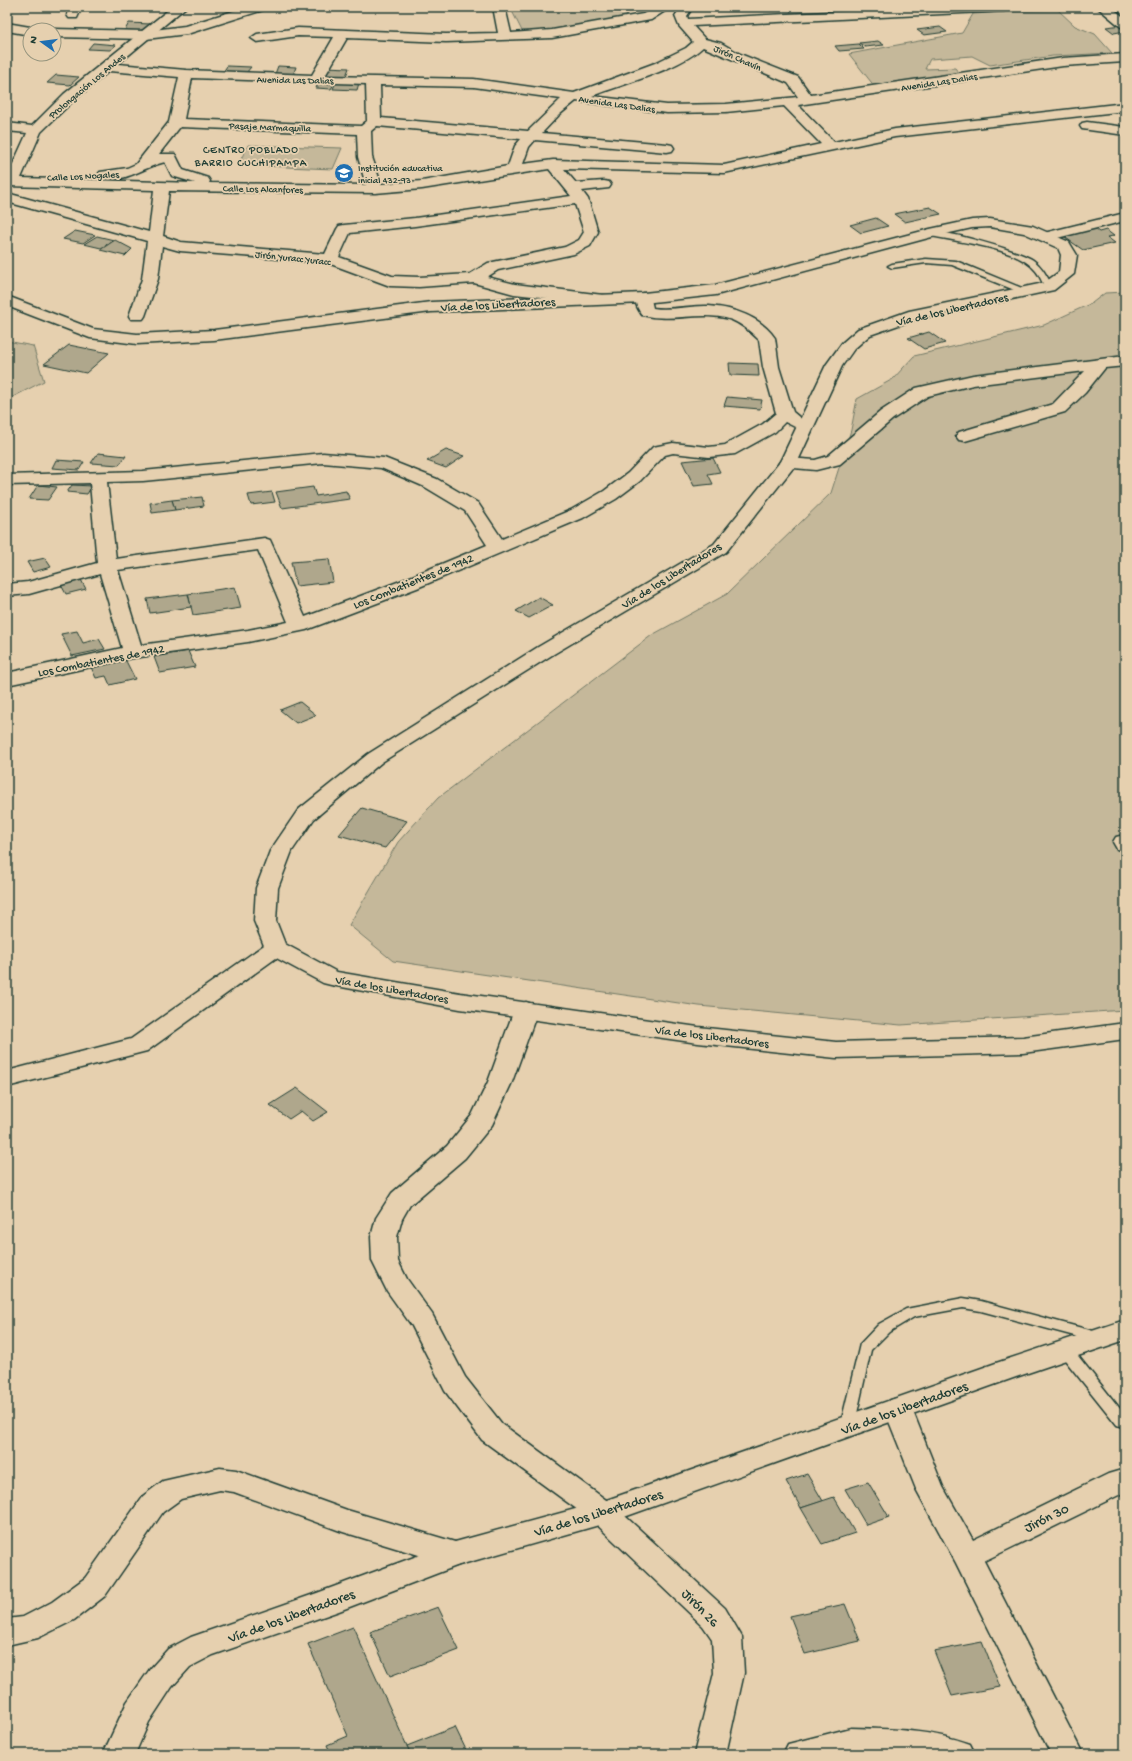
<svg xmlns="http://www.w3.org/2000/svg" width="1132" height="1761" viewBox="0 0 1132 1761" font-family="'Gochi Hand',sans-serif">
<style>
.green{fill:#c5b89a;stroke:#727a67}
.building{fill:#afa78c;stroke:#1f3d34}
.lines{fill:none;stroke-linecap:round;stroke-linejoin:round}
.service-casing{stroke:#1f3d34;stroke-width:3}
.minor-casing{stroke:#1f3d34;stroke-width:3}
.tertiary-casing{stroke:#1f3d34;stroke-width:3}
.trunk-casing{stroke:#1f3d34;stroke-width:3}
.service{fill:#e6d0af;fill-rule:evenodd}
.minor{fill:#e6d0af;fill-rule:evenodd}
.tertiary{fill:#e6d0af;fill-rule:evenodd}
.trunk{fill:#e6d0af;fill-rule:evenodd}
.labels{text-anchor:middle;stroke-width:3.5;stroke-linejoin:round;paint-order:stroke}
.far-street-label{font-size:10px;fill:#1f3d34;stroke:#e6d0af}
.far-poi-label{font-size:10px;fill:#1f3d34;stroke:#e6d0af;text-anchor:start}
.far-neighbourhood-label{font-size:11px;letter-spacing:1px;fill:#1f3d34;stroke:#e6d0af}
.street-label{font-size:12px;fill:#1f3d34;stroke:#e6d0af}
.near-street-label{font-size:14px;fill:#1f3d34;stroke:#e6d0af}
</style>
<rect width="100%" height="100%" fill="#e6d0af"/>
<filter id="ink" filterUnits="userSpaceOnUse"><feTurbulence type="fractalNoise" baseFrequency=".025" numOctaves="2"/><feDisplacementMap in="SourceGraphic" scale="8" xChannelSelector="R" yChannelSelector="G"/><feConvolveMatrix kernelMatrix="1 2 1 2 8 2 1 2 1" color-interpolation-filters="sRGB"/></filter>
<g filter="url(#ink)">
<g class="green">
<polygon points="510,7 628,7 627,17 569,30 522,31"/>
<polygon points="1057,9 1075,26 1095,34 1112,53 1053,56 990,65 972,56 930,59 925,69 955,68 960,74 875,87 849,54 962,33 973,14"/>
<polygon points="248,145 342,148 333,169 238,165"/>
<polygon points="1125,292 1125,1010 901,1025 699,1006 393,961 349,925 398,842 438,798 652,635 727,594 831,493 851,430 857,399 893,379 914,356 1044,325 1092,303 1105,293"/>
<polygon points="7,341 33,346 44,381 7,400"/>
</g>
<g class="building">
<polygon points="129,23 150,24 146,31 125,30"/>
<polygon points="1122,25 1125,26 1125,31 1114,33 1106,27"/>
<polygon points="940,27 947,32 924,35 917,30"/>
<polygon points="878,41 884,45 865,47 859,43"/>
<polygon points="93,43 116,45 110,50 88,49"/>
<polygon points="859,44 864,49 839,51 835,46"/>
<polygon points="227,66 251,67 246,73 223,72"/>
<polygon points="278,66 296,67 293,75 275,74"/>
<polygon points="326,67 349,68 346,76 323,75"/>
<polygon points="56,75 79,77 70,85 47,83"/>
<polygon points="319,82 335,82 331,89 316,88"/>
<polygon points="336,82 359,83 357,90 333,89"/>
<polygon points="930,207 941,214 905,222 894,214"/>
<polygon points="876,218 888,226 861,233 850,225"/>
<polygon points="1095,229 1099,232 1106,230 1114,236 1107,237 1115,243 1083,250 1063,236"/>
<polygon points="75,231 95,235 83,243 63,239"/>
<polygon points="97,236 114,240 101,248 84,244"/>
<polygon points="115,240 132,249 125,256 100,250"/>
<polygon points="929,332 945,343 924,349 908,338"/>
<polygon points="69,345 109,353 86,373 44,364"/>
<polygon points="729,363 758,364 759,376 730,375"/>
<polygon points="727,397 762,400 760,409 724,406"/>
<polygon points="446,450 464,456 446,468 427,461"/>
<polygon points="98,453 126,456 119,465 91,463"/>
<polygon points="713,458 720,472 708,474 713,484 694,486 682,461"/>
<polygon points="56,460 84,462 79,470 52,468"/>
<polygon points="38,485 57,487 48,500 29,499"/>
<polygon points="72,485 92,486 87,494 67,492"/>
<polygon points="313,487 316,496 346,491 350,499 282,508 276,492"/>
<polygon points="272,492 275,502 251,505 248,495"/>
<polygon points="202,497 204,506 175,510 172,500"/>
<polygon points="172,500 175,510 152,513 150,503"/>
<polygon points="45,558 51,567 33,572 27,562"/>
<polygon points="329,559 333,582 296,586 291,562"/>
<polygon points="80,578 86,589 66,594 60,583"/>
<polygon points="235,587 241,608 193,615 188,594"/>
<polygon points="188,594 191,607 150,613 147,599"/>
<polygon points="539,597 553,605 529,618 516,611"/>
<polygon points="77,631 83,643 99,639 105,649 72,656 61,634"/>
<polygon points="188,651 195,667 160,673 154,657"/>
<polygon points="124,657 135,679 110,685 106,676 96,678 90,665"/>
<polygon points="300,702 316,715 296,723 280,710"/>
<polygon points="362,808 407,821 385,848 339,835"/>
<polygon points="297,1088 328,1112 313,1121 301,1111 289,1119 270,1105"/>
<polygon points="807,1474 823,1501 801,1508 786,1481"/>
<polygon points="868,1482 889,1517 866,1525 845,1489"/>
<polygon points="834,1497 855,1533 822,1544 801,1508"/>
<polygon points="845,1604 860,1641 805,1654 790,1616"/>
<polygon points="438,1607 459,1650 390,1676 370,1632"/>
<polygon points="353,1627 407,1746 411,1754 331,1754 327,1745 348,1736 308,1644"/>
<polygon points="982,1642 1000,1687 952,1696 934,1651"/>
<polygon points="455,1727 468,1754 411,1754 407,1746"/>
</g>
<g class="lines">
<g class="service-casing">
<g id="service">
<path d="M 927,231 C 941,229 1020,251 1033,260 C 1043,267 1047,277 1053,287 L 1046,289 C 1042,283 1040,275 1035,270 C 1016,247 956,242 927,235 Z"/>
<polygon points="926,259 956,261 1029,291 1022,293 952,265 926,263 892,268 888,266 892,264"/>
<polygon points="963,1298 981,1301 1097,1332 1102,1333 1104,1337 1102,1341 1097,1342 981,1311 963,1308 914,1317 889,1332 871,1350 854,1427 852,1431 847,1432 842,1431 840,1427 860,1344 879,1324 906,1309"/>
<polygon points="1066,1346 1071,1347 1125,1415 1125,1428 1117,1425 1061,1355 1059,1351 1061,1347"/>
</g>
</g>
<g class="minor-casing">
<g id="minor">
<polygon points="70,7 82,7 77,18 69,18 67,15"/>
<path d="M 172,7 L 186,7 L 118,64 L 186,70 L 312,75 L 334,37 L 298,36 L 257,42 L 251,38 L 257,34 L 298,28 L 446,34 L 498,33 L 493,7 L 505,7 L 511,33 L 552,30 L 643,14 L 656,7 L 671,7 L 651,20 L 552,38 L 446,42 L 347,38 L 325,76 L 474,79 L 574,93 L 655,63 L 686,48 L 693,42 L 679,26 L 675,16 L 681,7 L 693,7 L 687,16 L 688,19 L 929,7 L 1010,7 L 1004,11 L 693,26 L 705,39 L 721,43 L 740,54 L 798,77 L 811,95 L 1063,58 L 1125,54 L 1125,62 L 1063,66 L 798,105 L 834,142 L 895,129 L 1125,103 L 1125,111 L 895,137 L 724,173 L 564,169 L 576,183 L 604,181 L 609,182 L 611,185 L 609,188 L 582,191 L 588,199 L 598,232 L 590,246 L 574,254 L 498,270 L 487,277 L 515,284 L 611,296 L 613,299 L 611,302 L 605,304 L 514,294 L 474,283 L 419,287 L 390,286 L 328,263 L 180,251 L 162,246 L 158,279 L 145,316 L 143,319 L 131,319 L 129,316 L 142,279 L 147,241 L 7,202 L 7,193 L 149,232 L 154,190 L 7,186 L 7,177 L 27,133 L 7,131 L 7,123 L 32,126 L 64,94 ZM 703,47 L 788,83 L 798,97 L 726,104 L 667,105 L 592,96 C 623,84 680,69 703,47 ZM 109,71 L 179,77 L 169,122 L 136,164 L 127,168 L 100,172 L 98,175 L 100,178 C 125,184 143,167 165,162 L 172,176 L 195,183 L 21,178 L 41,132 L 74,100 ZM 192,78 L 366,84 L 367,121 L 361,126 L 184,119 ZM 380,85 L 474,87 L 561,99 L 528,131 L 381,118 ZM 576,101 L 667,113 L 726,112 L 784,106 L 821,144 L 724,165 L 553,160 L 523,164 L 529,147 L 535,140 L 667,152 L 672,151 L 674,148 L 672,145 L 667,144 L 542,133 L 559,115 ZM 377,126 L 521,139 L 515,146 L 508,166 L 422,181 L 381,184 L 372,157 L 371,131 ZM 180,127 L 357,134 L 358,157 L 366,185 L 209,183 L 210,181 L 208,178 L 183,170 L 175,154 L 159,154 ZM 549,169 L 571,196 L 415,218 L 344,225 L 339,226 L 337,229 L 325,254 L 181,242 L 163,236 L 169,191 L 375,193 L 422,189 ZM 575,204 L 584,232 L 579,240 L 565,247 L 488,263 L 470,274 L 419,277 L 392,276 L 339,257 L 350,233 L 415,226 Z"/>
<polygon points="1097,7 1111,7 1125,18 1125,28 1121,27"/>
<polygon points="1087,122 1125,127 1125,135 1082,129 1080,126 1082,123"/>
<polygon points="1125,213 1125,221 1049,240 1044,239 1042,236 1044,233"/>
<path d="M 644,293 L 650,295 L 653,308 C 672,311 691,305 709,306 C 734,308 761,317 775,338 L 779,367 L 793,412 L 806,423 L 803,427 L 797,428 L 785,422 L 775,432 L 735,454 L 709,457 L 673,453 L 665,455 L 640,481 L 616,499 L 583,518 L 417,588 L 306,630 L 248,642 L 133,658 L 7,685 L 7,673 L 122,648 L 100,574 L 29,594 L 7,596 L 7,584 L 28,582 L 97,563 L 90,483 L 7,485 L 7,475 L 143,471 L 323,453 L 384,458 L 437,479 L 478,503 L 502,539 L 571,510 L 604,491 L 628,473 L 653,447 L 673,443 L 709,447 L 725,445 L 763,424 L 776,413 L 763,367 L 759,340 C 751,332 742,324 732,320 C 703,310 672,323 642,315 C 638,309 633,302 638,295 ZM 323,463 L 381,468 L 425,487 L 465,511 L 487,545 L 403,580 L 305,617 L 270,540 L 264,538 L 116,559 L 107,482 L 143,481 ZM 258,550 L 288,622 L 248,630 L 141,645 L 118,570 Z"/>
<polygon points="1125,356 1125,366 1105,368 1085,393 1065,412 965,441 959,440 956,436 959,432 1053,404 1085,371 973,385 928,396 893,419 840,464 816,470 782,467 779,463 782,459 788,458 815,460 828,456 881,411 916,388 973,375"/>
<polygon points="1124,835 1125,836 1125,851 1117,849 1113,842 1116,837"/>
<polygon points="275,941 283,943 286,948 283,953 147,1051 7,1087 7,1071 131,1039 267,943"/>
<polygon points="526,1002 534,1005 538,1010 512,1082 492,1125 465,1158 410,1205 402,1219 397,1237 398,1261 407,1279 432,1314 465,1377 502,1424 613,1505 725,1608 742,1637 744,1673 726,1754 694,1754 714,1673 712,1639 703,1626 593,1521 482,1440 445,1391 412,1326 387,1291 372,1261 371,1237 376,1218 392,1193 447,1146 472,1115 488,1082 514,1010 518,1005"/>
<polygon points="898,1398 908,1401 912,1409 943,1487 973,1540 1108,1474 1125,1469 1125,1492 984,1561 1083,1754 1051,1754 956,1563 916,1489 884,1409 888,1401"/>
<polygon points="220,1468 236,1470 347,1510 465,1545 470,1554 465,1563 455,1566 343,1532 234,1492 220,1490 181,1499 163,1512 105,1596 74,1620 38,1638 7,1645 7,1619 23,1617 52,1602 85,1578 143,1496 163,1481"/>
</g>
</g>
<g class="tertiary-casing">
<g id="tertiary">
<polygon points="246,7 265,7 263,10 187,34 146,39 54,37 54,30 51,30 54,29 146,31 185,26"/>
<polygon points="7,23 30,27 36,30 30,30 30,35 7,31"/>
</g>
</g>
<g class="trunk-casing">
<g id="trunk">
<polygon points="990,219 1033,226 1069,242 1077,255 1074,274 1054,290 913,320 870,335 854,349 842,366 797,463 726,552 552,655 382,762 314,819 292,851 278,888 276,921 285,944 337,972 460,993 698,1027 836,1042 1023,1037 1125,1023 1125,1039 1023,1053 836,1058 698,1043 460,1009 331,985 323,983 267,953 254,921 256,888 270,851 298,810 368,754 538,647 714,544 780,462 826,365 842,343 858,329 909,311 1044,283 1059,272 1061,255 1058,248 1024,233 990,227 972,228 932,237 716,295 644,303 431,312 214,340 137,344 90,338 7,306 7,296 93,329 137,334 214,330 431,302 644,293 715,285 930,229 972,220"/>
<polygon points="1125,1320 1125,1340 1016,1377 613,1521 459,1565 339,1611 213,1655 190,1667 172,1687 149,1722 135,1754 103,1754 127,1702 150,1669 168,1649 191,1637 317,1593 455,1542 601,1502 996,1363"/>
<path d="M 851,1728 C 892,1729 932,1730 970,1744 L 975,1754 L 783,1754 L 788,1744 Z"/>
</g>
</g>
<use href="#service" class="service"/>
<use href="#minor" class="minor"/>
<use href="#tertiary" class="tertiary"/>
<use href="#trunk" class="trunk"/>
</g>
</g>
<defs>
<g id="school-disc" transform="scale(1)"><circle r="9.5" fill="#1f6fb2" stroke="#e6d0af"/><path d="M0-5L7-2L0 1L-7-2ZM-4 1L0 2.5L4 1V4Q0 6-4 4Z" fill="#fff"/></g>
</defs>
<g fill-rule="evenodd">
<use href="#school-disc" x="344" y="173"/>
</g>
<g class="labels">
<g class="far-street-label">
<text transform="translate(738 57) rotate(24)" y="4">Jirón Chavín</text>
<text transform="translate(295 79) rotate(1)" y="4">Avenida Las Dalias</text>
<text transform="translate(939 81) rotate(-9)" y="4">Avenida Las Dalias</text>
<text transform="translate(86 85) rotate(-40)" y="4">Prolongación Los Andes</text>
<text transform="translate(617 103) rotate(8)" y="4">Avenida Las Dalias</text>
<text transform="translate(270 126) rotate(2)" y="4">Pasaje Marmaquilla</text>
<text transform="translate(83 175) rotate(-3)" y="4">Calle Los Nogales</text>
<text transform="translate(263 188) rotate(1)" y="4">Calle Los Alcanfores</text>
<text transform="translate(293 257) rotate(6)" y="4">Jirón Yuracc Yuracc</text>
</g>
<g class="far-poi-label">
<text x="358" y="171">Institución educativa<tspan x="358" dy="12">inicial 432-93</tspan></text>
</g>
<g class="far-neighbourhood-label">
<text x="251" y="153">CENTRO POBLADO<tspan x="251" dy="13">BARRIO CUCHIPAMPA</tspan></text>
</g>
<g class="street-label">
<text transform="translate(498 304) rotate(-3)" y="4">Vía de los Libertadores</text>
<text transform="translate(952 309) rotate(-13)" y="4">Vía de los Libertadores</text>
<text transform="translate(671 575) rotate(-32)" y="4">Vía de los Libertadores</text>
<text transform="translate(413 581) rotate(-22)" y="4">Los Combatientes de 1942</text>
<text transform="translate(101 660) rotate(-11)" y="4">Los Combatientes de 1942</text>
<text transform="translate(392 989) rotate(10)" y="4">Vía de los Libertadores</text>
<text transform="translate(712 1036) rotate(7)" y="4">Vía de los Libertadores</text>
</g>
<g class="near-street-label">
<text transform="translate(904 1407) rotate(-20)" y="5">Vía de los Libertadores</text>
<text transform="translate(598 1512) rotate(-17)" y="5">Vía de los Libertadores</text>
<text transform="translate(1046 1517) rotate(-26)" y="5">Jirón 30</text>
<text transform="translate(701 1607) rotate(46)" y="5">Jirón 26</text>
<text transform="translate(291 1615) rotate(-20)" y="5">Vía de los Libertadores</text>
</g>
</g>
<rect width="1132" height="1761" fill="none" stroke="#e6d0af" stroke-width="24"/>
<rect x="12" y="12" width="1108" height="1737" fill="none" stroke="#1f3d34" stroke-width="1.5" filter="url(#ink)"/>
<g transform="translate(42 42) rotate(284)"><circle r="19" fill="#e6d0af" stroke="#96957e"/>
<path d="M0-3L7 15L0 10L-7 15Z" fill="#1f6fb2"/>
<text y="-6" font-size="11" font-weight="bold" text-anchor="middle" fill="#1f3d34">N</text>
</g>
</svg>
